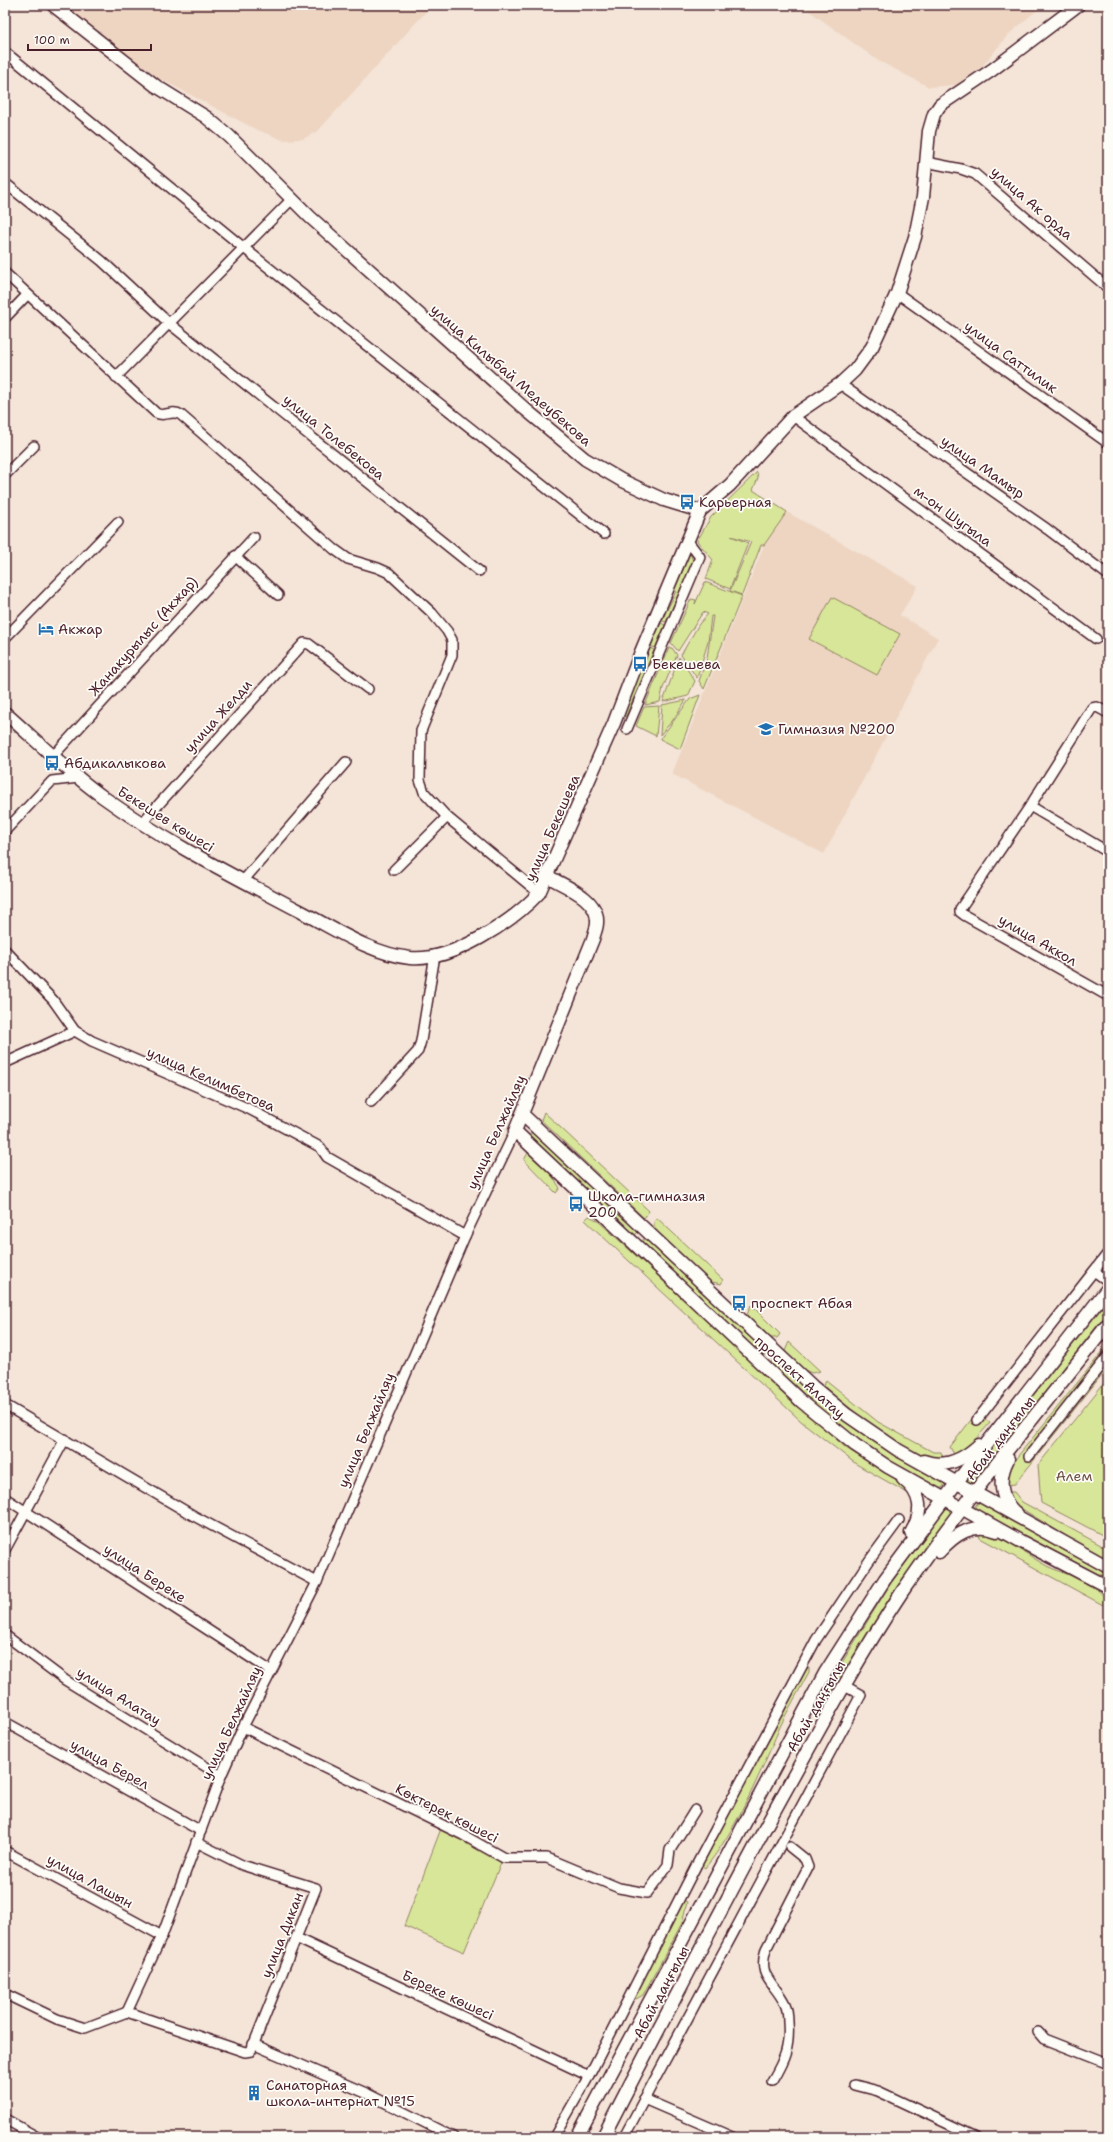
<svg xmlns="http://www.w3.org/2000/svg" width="1113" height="2142" viewBox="0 0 1113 2142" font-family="'Shantell Sans',sans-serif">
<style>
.built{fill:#eed5c2}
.green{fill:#d8e699;stroke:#918262}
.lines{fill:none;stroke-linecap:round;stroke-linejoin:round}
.minor-casing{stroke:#4a1f2b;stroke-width:12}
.major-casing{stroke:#4a1f2b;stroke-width:15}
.minor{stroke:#fdfcf7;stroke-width:9}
.major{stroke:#fdfcf7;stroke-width:12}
.labels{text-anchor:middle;stroke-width:3.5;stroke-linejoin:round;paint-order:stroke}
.street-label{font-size:14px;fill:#4a1f2b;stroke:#fdfcf7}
.poi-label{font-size:14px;fill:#4a1f2b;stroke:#fdfcf7;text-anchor:start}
.park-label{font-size:14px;fill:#6e5146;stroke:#fdfcf7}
</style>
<rect width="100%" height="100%" fill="#f4e5d8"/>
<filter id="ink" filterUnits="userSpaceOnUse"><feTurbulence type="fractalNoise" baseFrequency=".025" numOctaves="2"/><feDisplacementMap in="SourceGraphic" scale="8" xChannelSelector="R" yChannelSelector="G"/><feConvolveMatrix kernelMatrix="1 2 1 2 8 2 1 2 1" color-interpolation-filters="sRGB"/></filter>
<g filter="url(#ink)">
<g class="built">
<polygon points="62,5 432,5 318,131 303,139 283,140 255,129 155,76"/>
<polygon points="801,5 1043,5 1008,35 981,68 956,85 929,87 877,60"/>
<polygon points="787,512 918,586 900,615 938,638 824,854 672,774 764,545"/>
</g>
<g class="green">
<polygon points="757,472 758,478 753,490 787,512 764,545 761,545 742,595 730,591 751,542 731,536 748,543 730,589 706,579 713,560 697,541 711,517"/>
<path d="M 690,553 L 693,561 L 666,622 L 662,621 C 666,610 672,602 676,591 L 674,590 Z"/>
<polygon points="705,582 742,596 704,689 699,681 707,658 713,616 711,616 708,642 697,678 681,655 699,624 708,614 703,612 678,651 671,643 691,599 696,600 695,604"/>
<polygon points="832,597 900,634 877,675 809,639"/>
<polygon points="661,623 665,625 655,648 650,646"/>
<polygon points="650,648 654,650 626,716 620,719"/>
<polygon points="669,648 672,648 677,655 663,688 660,702 645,705"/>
<polygon points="679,657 695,681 688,696 663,702"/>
<polygon points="700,695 680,749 660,739 690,699"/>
<polygon points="686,700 673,720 660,735 662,705"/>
<polygon points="659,706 656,736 636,726 644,707"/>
<polygon points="544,1112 649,1211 644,1218 541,1120"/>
<polygon points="533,1129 637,1229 638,1232 634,1236 529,1138"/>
<polygon points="528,1153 550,1173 560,1188 556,1193 524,1160"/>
<polygon points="589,1216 597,1220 846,1448 899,1481 911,1495 856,1464 802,1422 585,1220"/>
<polygon points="657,1218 723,1280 721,1284 704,1280 659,1234 654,1228 654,1222"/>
<polygon points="647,1238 766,1349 767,1353 764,1357 760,1357 641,1241"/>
<polygon points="1089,1268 1092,1270 974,1420 980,1424 985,1419 990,1423 966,1450 955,1456 950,1447"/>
<polygon points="1108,1300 1108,1312 973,1484 970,1486 967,1484 967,1480"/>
<polygon points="751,1305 780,1334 777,1338 771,1338 747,1315"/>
<polygon points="789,1342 820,1371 812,1373 801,1369 785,1351"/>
<polygon points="1108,1345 1108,1351 1024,1457 1029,1461 1108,1361 1108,1367 1015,1484 1004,1485 1009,1467"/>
<path d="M 774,1359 L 864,1434 L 894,1454 L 944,1481 L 945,1484 L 942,1488 L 938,1489 C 922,1480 905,1472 889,1462 C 846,1434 807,1400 770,1364 Z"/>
<polygon points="1108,1378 1108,1538 1041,1503 1038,1465"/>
<path d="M 826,1380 L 878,1422 L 933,1452 L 941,1452 L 943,1457 C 939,1457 935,1459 931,1458 C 911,1456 839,1402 824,1386 Z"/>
<polygon points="1008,1492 1014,1492 1022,1502 1108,1549 1108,1562 1014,1504"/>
<polygon points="979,1501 1108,1572 1108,1583 974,1508"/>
<polygon points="947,1506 954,1510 896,1588 817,1716 811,1713 891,1583"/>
<path d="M 978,1532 C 1003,1534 1026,1555 1047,1566 C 1061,1573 1077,1576 1090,1584 C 1096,1587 1101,1594 1106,1598 L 1103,1605 L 980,1538 Z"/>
<path d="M 806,1668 L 809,1668 L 809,1672 C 799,1691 788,1709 779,1729 C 760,1774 736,1831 705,1868 L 701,1865 L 715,1838 Z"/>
<polygon points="442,1826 502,1860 464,1952 404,1926"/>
<polygon points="683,1900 687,1902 682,1923 643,1995 636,1999 633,1997"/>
</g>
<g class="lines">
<g class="minor-casing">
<g id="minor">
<polyline points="5,52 244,248 604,534"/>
<polyline points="926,162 961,169 975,174 1108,288"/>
<polyline points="5,183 102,261 170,324 479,571"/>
<path d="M 5,273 L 156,413 C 164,418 172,409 181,415 L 334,549 L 348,559 L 378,568 L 389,573 L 432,613 L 447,631 L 452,640 L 452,655 L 421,731 L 420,780 L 424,792 L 447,817 L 539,893"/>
<polyline points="897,293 1108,443"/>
<polyline points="5,318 27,295"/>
<polyline points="116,377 291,200"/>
<polyline points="840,384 1047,529 1108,575"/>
<polyline points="793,416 1096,639"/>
<polyline points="5,475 34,446"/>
<polyline points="235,556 278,595"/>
<polyline points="5,638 118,522"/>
<polyline points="1108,713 1097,707 1092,708 1030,806 960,909 960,912 964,915 1108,996"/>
<polyline points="627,729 700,557 687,540"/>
<polyline points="54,755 254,537"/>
<polyline points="1030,806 1108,852"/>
<polyline points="141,824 304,643 309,644 368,689"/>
<polyline points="5,831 52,781 79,778"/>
<polyline points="394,870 447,817"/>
<polyline points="243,881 346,762"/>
<polyline points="5,950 53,1000 75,1031 92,1041 249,1109 320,1147 327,1157 465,1236"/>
<polyline points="5,1063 75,1031"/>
<polyline points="371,1102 418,1051 421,1041 435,955"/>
<polyline points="1094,1271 1108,1281"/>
<polyline points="5,1405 194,1516 317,1582"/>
<polyline points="977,1420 1108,1253"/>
<polyline points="1029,1456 1108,1356"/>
<polyline points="5,1498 271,1671"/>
<polyline points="5,1550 65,1439"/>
<polyline points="5,1635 65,1680 221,1776"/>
<polyline points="5,1722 201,1831"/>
<polyline points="243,1727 463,1835 504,1858 547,1858 619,1888 647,1893 668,1865 670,1850 695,1810"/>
<polyline points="5,1851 162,1936"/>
<polyline points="296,1938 589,2076"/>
<polyline points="5,1994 57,2019 85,2028 127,2012"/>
<polyline points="127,2012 162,1936 221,1776 243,1727 317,1582 465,1236 515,1131"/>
<polyline points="127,2012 245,2052 251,2051 316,1888 242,1865 196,1842"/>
<polyline points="1038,2032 1044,2039 1108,2064"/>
<polyline points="253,2044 368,2094 453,2137"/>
<path d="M 772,2081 C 785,2059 790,2047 788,2022 C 788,2016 788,2010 785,2004 C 774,1981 757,1978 766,1949 L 808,1867 L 805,1859 L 790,1847"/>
<polyline points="855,2085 878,2091 976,2137"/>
<polyline points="644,2099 732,2137"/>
<polyline points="5,2119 37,2137"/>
<polyline points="554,2137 589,2076 696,1866 816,1640 869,1561 899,1520"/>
<polyline points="624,2137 861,1695 845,1686"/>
</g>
</g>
<g class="major-casing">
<g id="major">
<polyline points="53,5 156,86 206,117 229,136 310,217 525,409 585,459 621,480 664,500 700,511"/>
<path d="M 5,713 C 37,741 68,772 103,797 C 164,841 232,875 298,910 C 333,928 371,954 410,958 C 452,962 512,922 539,893 L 614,723 L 641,652 L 700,511 L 730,485 L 793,416 L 840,384 L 855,370 L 872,347 L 897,293 L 915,237 L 923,197 L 929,131 L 934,114 L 940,105 L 992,70 L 1078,5"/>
<path d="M 547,876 C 564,886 599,898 597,923 C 597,928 594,934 593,939 L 515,1131 L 801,1401 L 855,1445 L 888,1467 L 1022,1542 L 1108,1587"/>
<polyline points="522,1114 812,1386 847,1415 898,1450 1108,1567"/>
<path d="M 1008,1459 C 998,1478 999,1500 1017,1514"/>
<path d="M 924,1461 C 945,1469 964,1459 979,1445"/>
<path d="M 903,1479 C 923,1495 923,1512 911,1533"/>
<path d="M 939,1552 C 954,1535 973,1521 997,1531"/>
<polyline points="577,2137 825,1673 885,1579 966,1470 1108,1288"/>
<path d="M 603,2137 C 658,2030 714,1923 771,1817 C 813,1741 854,1664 902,1592 C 965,1499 1039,1412 1108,1324"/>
</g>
</g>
<use href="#minor" class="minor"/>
<use href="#major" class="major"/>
</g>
</g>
<defs>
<g id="bus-bare" transform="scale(1.2)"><path d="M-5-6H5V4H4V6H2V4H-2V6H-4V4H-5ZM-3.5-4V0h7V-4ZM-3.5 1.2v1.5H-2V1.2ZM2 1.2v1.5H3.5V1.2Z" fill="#1f6fb2" stroke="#fdfcf7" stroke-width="2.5" paint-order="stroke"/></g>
<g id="hotel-bare" transform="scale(1.2)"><path d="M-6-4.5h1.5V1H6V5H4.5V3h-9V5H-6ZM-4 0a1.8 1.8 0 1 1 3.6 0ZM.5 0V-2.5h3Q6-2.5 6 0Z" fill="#1f6fb2" stroke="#fdfcf7" stroke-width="2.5" paint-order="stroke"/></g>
<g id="school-bare" transform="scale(1.2)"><path d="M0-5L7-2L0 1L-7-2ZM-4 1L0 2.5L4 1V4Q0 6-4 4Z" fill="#1f6fb2" stroke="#fdfcf7" stroke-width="2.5" paint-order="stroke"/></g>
<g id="building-bare" transform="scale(1.2)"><path d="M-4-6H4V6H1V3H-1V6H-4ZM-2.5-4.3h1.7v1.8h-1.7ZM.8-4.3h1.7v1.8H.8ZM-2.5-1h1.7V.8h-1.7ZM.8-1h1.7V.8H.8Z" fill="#1f6fb2" stroke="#fdfcf7" stroke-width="2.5" paint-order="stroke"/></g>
</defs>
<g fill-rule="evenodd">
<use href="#bus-bare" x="687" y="502"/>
<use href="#hotel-bare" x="46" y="629"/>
<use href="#bus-bare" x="640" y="664"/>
<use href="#school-bare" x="766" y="729"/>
<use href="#bus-bare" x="52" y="763"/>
<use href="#bus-bare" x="576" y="1204"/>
<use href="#bus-bare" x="739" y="1303"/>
<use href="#building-bare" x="254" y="2093"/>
</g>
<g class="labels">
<g class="street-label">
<text transform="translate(1032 203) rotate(41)" y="5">улица Ак орда</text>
<text transform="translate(1011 357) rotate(36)" y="5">улица Саттилик</text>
<text transform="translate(511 375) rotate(41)" y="5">улица Килыбай Медеубекова</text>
<text transform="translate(334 437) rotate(39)" y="5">улица Толебекова</text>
<text transform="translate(983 467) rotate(35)" y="5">улица Мамыр</text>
<text transform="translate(953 516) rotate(36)" y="5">м-он Шугыла</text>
<text transform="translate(143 636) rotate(-48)" y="5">Жанакурылыс (Акжар)</text>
<text transform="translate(218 716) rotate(-48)" y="5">улица Желди</text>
<text transform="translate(166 819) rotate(32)" y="5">Бекешев көшесі</text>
<text transform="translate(552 828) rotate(-66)" y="5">улица Бекешева</text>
<text transform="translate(1038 940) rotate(30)" y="5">улица Аккол</text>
<text transform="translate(211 1079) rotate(24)" y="5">улица Келимбетова</text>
<text transform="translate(496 1132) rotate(-66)" y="5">улица Белжайляу</text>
<text transform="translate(800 1377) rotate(42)" y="5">проспект Алатау</text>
<text transform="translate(366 1430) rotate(-67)" y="5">улица Белжайляу</text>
<text transform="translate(1000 1438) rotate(-52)" y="5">Абай даңғылы</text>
<text transform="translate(145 1573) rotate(33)" y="5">улица Береке</text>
<text transform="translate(119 1696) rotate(32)" y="5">улица Алатау</text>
<text transform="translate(816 1706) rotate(-60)" y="5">Абай даңғылы</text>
<text transform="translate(231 1723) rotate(-65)" y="5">улица Белжайляу</text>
<text transform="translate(110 1764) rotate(29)" y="5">улица Берел</text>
<text transform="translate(447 1813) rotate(27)" y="5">Көктерек көшесі</text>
<text transform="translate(90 1881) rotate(29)" y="5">улица Лашын</text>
<text transform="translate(282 1935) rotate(-68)" y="5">улица Дикан</text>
<text transform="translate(661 1992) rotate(-62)" y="5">Абай даңғылы</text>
<text transform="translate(448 1995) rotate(25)" y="5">Береке көшесі</text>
</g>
<g class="poi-label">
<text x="699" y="507">Карьерная</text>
<text x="58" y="634">Акжар</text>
<text x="652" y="669">Бекешева</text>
<text x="778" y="734">Гимназия №200</text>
<text x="64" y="768">Абдикалыкова</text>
<text x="588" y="1201">Школа-гимназия<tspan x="588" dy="16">200</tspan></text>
<text x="751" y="1308">проспект Абая</text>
<text x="266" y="2090">Санаторная<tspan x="266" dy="16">школа-интернат №15</tspan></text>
</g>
<g class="park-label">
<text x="1074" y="1481">Алем</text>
</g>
</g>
<rect width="1113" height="2142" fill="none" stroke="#fdfcf7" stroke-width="20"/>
<rect x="10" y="10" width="1093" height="2122" fill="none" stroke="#4a1f2b" stroke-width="1.5" filter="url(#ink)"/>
<path d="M28 44v6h123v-6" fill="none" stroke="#4a1f2b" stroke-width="2"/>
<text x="34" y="44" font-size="12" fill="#4a1f2b" stroke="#fdfcf7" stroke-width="3" paint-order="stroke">100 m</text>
</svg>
